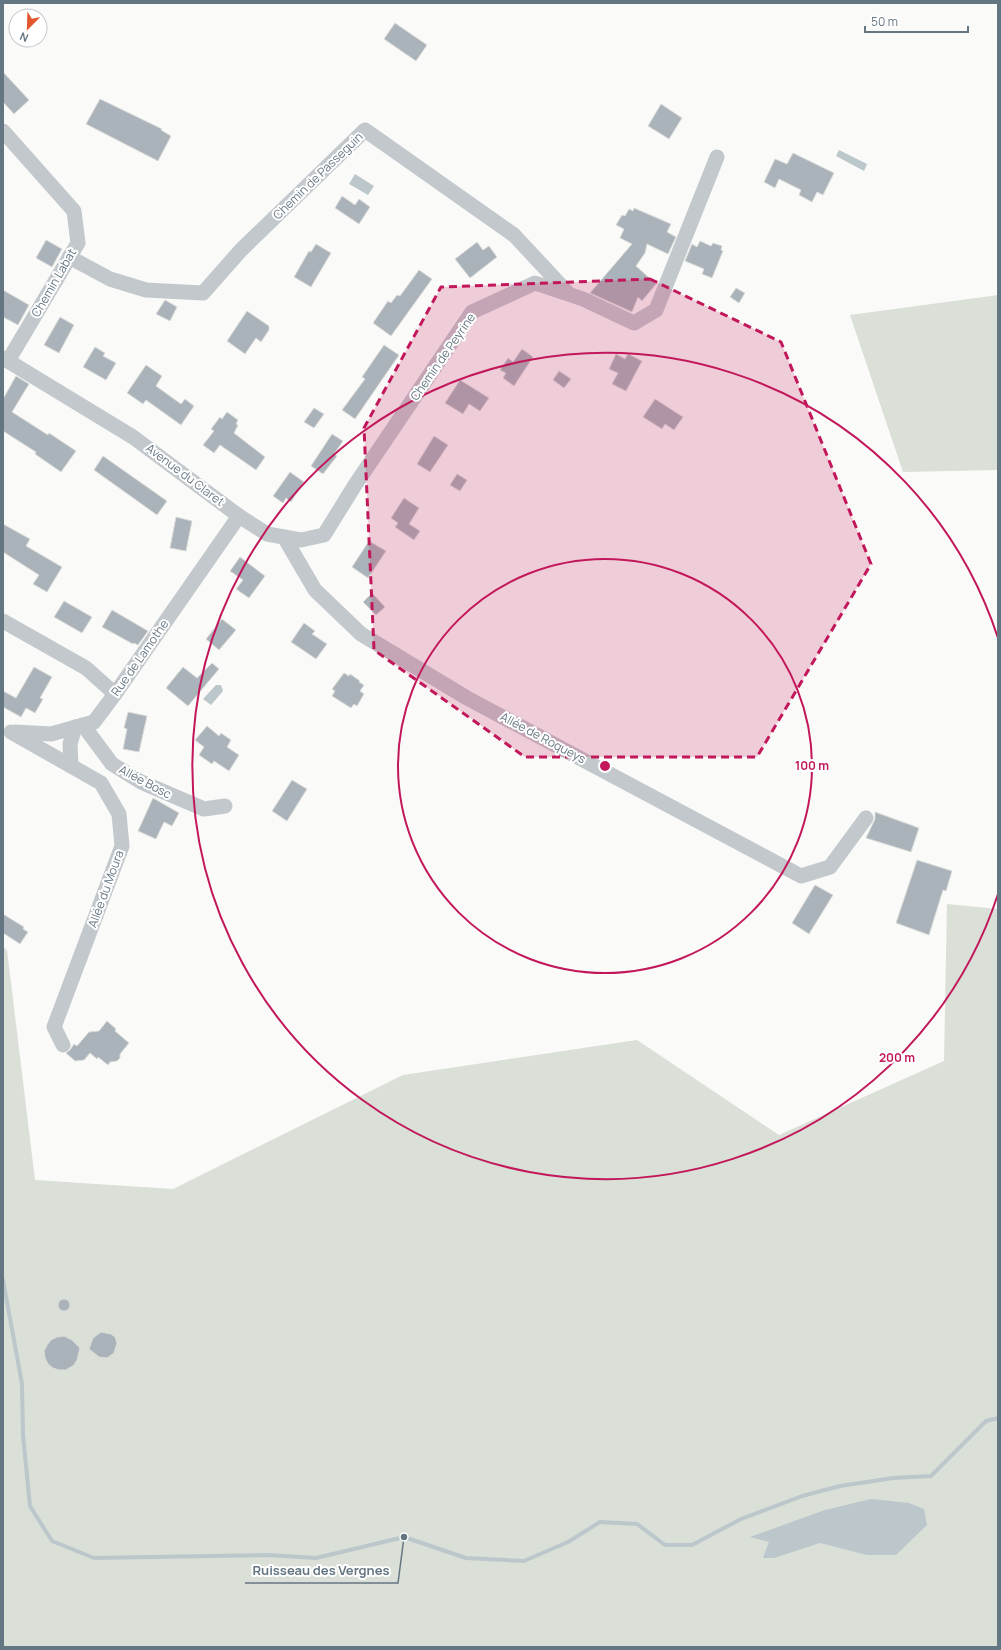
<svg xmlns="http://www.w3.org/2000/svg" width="1001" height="1650" viewBox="0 0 1001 1650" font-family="Manrope,sans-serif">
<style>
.green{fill:#dadfd7}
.water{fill:#bbc7cb}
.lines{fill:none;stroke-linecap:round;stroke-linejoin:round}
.stream{stroke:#bbc7cb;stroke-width:4}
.building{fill:#aab3b9;stroke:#dcdcda}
.minor{stroke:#c3c8cc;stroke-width:15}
.marked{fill:#c2185b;fill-opacity:0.2;stroke:#c2185b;stroke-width:3;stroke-dasharray:8 5;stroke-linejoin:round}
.ring{fill:none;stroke:#c2185b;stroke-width:2}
.labels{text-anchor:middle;stroke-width:4;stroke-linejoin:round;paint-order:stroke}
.street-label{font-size:12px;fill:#657683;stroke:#fff}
.centre{fill:#c2185b;stroke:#fff;stroke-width:2}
.ring-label{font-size:12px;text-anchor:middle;font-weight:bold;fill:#c2185b;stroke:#fff;stroke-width:4;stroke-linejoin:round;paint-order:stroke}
.leader{fill:none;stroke:#657683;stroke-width:1.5}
.callout-dot{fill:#657683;stroke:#fff;stroke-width:1.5}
.callout-label{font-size:13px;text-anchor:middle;font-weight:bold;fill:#657683;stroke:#fff;stroke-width:4;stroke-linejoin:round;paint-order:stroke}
</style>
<rect width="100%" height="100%" fill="#fafaf8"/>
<g class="green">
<polygon points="998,295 998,470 903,472 850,315"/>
<polygon points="947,904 998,909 998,1647 3,1647 3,947 7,950 35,1180 173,1189 403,1075 637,1040 779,1135 944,1061"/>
</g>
<g class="water">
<polygon points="839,150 867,164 864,171 836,156"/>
<polygon points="355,174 374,186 368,195 349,184"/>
<polygon points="216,685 221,685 223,691 211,705 203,699"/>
<polygon points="871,1499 909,1503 924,1509 927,1525 896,1555 867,1555 820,1543 774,1558 763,1558 769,1542 750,1537 825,1510"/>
</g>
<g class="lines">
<polyline class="stream" points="3,1280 22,1384 23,1435 30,1506 52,1541 94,1558 268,1555 316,1558 404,1537 466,1558 524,1561 568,1542 600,1522 637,1524 665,1545 692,1545 741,1519 802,1496 840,1486 893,1478 931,1476 986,1421 998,1418"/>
</g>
<g class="building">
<polygon points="395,23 427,45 416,61 384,39"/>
<polygon points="3,72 29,100 14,114 3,102"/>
<polygon points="100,99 162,129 161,130 171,136 158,161 86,124"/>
<polygon points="661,104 682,118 669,139 648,126"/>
<polygon points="793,153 834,173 823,195 817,192 812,202 799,195 801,190 779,179 775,188 764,182 775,159 787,164"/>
<polygon points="342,196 355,205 359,199 370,207 359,224 335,208"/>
<polygon points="634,208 671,224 667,232 676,237 668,254 647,244 645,253 636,266 656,284 642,301 638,297 632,312 590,293 632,244 620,238 624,229 616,225 622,215 625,216 629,209 633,211"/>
<polygon points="46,240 62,249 52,267 36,258"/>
<polygon points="700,241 711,246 713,243 722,246 721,250 723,251 712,278 702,274 704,269 685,261 692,244 697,247"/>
<polygon points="477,242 483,250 489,246 497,257 470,278 455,259"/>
<polygon points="316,244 331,253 311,287 294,277 309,251 311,252"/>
<polygon points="419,270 432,279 391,336 373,323 388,301 391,303 397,295 400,296"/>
<polygon points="736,288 745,293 739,303 730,297"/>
<polygon points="3,290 29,305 18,325 3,317"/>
<polygon points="165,300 177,307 170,321 156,314"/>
<polygon points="247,311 269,326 269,330 261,342 256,338 245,354 227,341"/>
<polygon points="60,317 74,325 59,353 44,345"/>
<polygon points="384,345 399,355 355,419 342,410 365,379 362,377"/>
<polygon points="95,347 105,353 103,356 116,363 106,380 83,367"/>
<polygon points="522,349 533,357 514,386 503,378 506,373 500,370 508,358 513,362"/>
<polygon points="616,354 625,359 628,354 642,361 626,391 612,384 618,373 609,369"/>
<polygon points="146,365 162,376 156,386 181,404 185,399 194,406 181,425 146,400 143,404 127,393"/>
<polygon points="559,371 571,379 564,388 553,380"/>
<polygon points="16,376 29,384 12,412 48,435 49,433 76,451 61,472 35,454 36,452 3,431 3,399"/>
<polygon points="460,380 489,398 480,411 469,404 463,414 445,403"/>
<polygon points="655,399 683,417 674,430 665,424 662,429 643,417"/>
<polygon points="314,408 324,414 314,428 304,422"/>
<polygon points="227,412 238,420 236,424 238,425 234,433 265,457 256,470 220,445 214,453 203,445 214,431 211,429 220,417 222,419"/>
<polygon points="332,434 343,441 334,454 337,456 323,474 311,466"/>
<polygon points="434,436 448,445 430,472 417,464"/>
<polygon points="103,456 167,501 157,515 94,470"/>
<polygon points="290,472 304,482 291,502 286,498 283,503 273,496"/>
<polygon points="457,474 467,480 460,491 450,485"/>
<polygon points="404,498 419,508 409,524 420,531 414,540 395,527 398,523 391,518"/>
<polygon points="176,517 192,521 186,551 170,548"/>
<polygon points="3,524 30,539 26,546 62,567 47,592 33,584 39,575 3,552"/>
<polygon points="369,541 386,551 368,578 352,567"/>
<polygon points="240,557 265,576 249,598 236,589 243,580 230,571"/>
<polygon points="372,593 385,607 376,615 363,602"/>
<polygon points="64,601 92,617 82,633 54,617"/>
<polygon points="112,610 148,631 138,645 134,643 133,644 102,627"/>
<polygon points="222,619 236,630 219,650 206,639"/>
<polygon points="304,623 315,631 312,634 327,644 316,659 291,642"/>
<polygon points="212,663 219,669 188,706 166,688 183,667 197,678"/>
<polygon points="34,667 52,677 40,698 43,699 35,713 26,708 21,717 3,707 3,691 16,698"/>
<polygon points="344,673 349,676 350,674 360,681 359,682 364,685 360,691 364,694 357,706 354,704 351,708 332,696 335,691 332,689"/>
<polygon points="128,712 147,716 139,752 123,749 127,729 124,728"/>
<polygon points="207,726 219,736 221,733 231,740 227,747 239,755 229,771 214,761 212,764 199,755 204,747 195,740"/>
<polygon points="292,780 307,789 287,821 272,811"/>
<polygon points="153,798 179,813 172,826 164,822 156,839 138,831"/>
<polygon points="875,812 919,828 911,852 866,838 875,819"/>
<polygon points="917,860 952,871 946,891 943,890 929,935 896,923"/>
<polygon points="815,885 833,895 809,934 792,923"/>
<polygon points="3,914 24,927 23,929 28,932 20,944 3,933"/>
<polygon points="107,1021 116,1029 115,1031 129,1043 120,1054 120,1058 117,1061 110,1062 108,1065 98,1057 97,1059 90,1053 84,1060 75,1061 66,1053 70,1050 74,1044 77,1046 89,1032 99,1031"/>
<circle cx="64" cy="1305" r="6"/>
<polygon points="101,1332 111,1334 115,1337 117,1343 114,1353 107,1358 99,1357 89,1349 93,1338"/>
<polygon points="64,1336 72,1340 80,1348 77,1360 74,1365 66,1370 59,1370 53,1368 48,1364 45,1358 44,1351 47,1345 51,1340 57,1337"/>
</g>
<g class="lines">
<g class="minor">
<polyline points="3,131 74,211 78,243 8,361"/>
<polyline points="69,257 110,279 146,290 203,293 241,250 365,130 514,235 568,293"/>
<polyline points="3,358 133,437 239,516 267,534 301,540 324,535 355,485 472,312 535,283 583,299 634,323 656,310 717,157"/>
<polyline points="284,537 315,590 361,634 467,698 801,876 830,867 866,818"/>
<polyline points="3,621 86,668 115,694"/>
<polyline points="83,725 112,764 141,782 204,809 225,806"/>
<polyline points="11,732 101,783 119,814 122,846 54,1027 63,1045"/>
<polyline points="15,732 51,734 94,722 115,694 239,516"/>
<polyline points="71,766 70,744 75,727"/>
</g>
</g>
<path class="marked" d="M 650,279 L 781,342 L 871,564 L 757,757 L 525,757 L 374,650 L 364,428 L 441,287 Z"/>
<g class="ring">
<circle cx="605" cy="766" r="207"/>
<path d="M998 894A413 413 0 1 1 998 638"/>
</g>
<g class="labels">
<g class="street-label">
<text transform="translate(318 176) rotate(-44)" y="4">Chemin de Passeguin</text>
<text transform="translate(54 283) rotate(-60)" y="4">Chemin Labat</text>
<text transform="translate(443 357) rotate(-55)" y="4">Chemin de Peyrine</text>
<text transform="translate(185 475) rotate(37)" y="4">Avenue du Claret</text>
<text transform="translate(140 658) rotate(-55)" y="4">Rue de Lamothe</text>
<text transform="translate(543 738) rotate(28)" y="4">Allée de Roqueys</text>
<text transform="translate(145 782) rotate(28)" y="4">Allée Bosc</text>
<text transform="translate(106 889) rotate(-70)" y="4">Allée du Moura</text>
</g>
</g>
<circle cx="605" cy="766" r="6" class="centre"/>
<g class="ring-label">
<text x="812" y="770">100 m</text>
<text x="897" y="1062">200 m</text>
</g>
<path class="leader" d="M404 1537L398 1583H245"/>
<circle class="callout-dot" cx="404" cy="1537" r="4"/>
<g class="callout-label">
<text x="321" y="1575">Ruisseau des Vergnes</text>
</g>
<rect width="1001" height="1650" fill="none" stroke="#657683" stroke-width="8"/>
<g transform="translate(28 28) rotate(203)"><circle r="19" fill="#ffffff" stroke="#c1c8cd"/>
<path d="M0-3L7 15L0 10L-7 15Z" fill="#e4572e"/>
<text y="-6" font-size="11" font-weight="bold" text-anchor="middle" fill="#657683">N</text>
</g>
<path d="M865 26v6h103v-6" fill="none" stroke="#657683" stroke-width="2"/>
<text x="871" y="26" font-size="12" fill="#657683" stroke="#ffffff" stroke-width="3" paint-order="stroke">50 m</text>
</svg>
